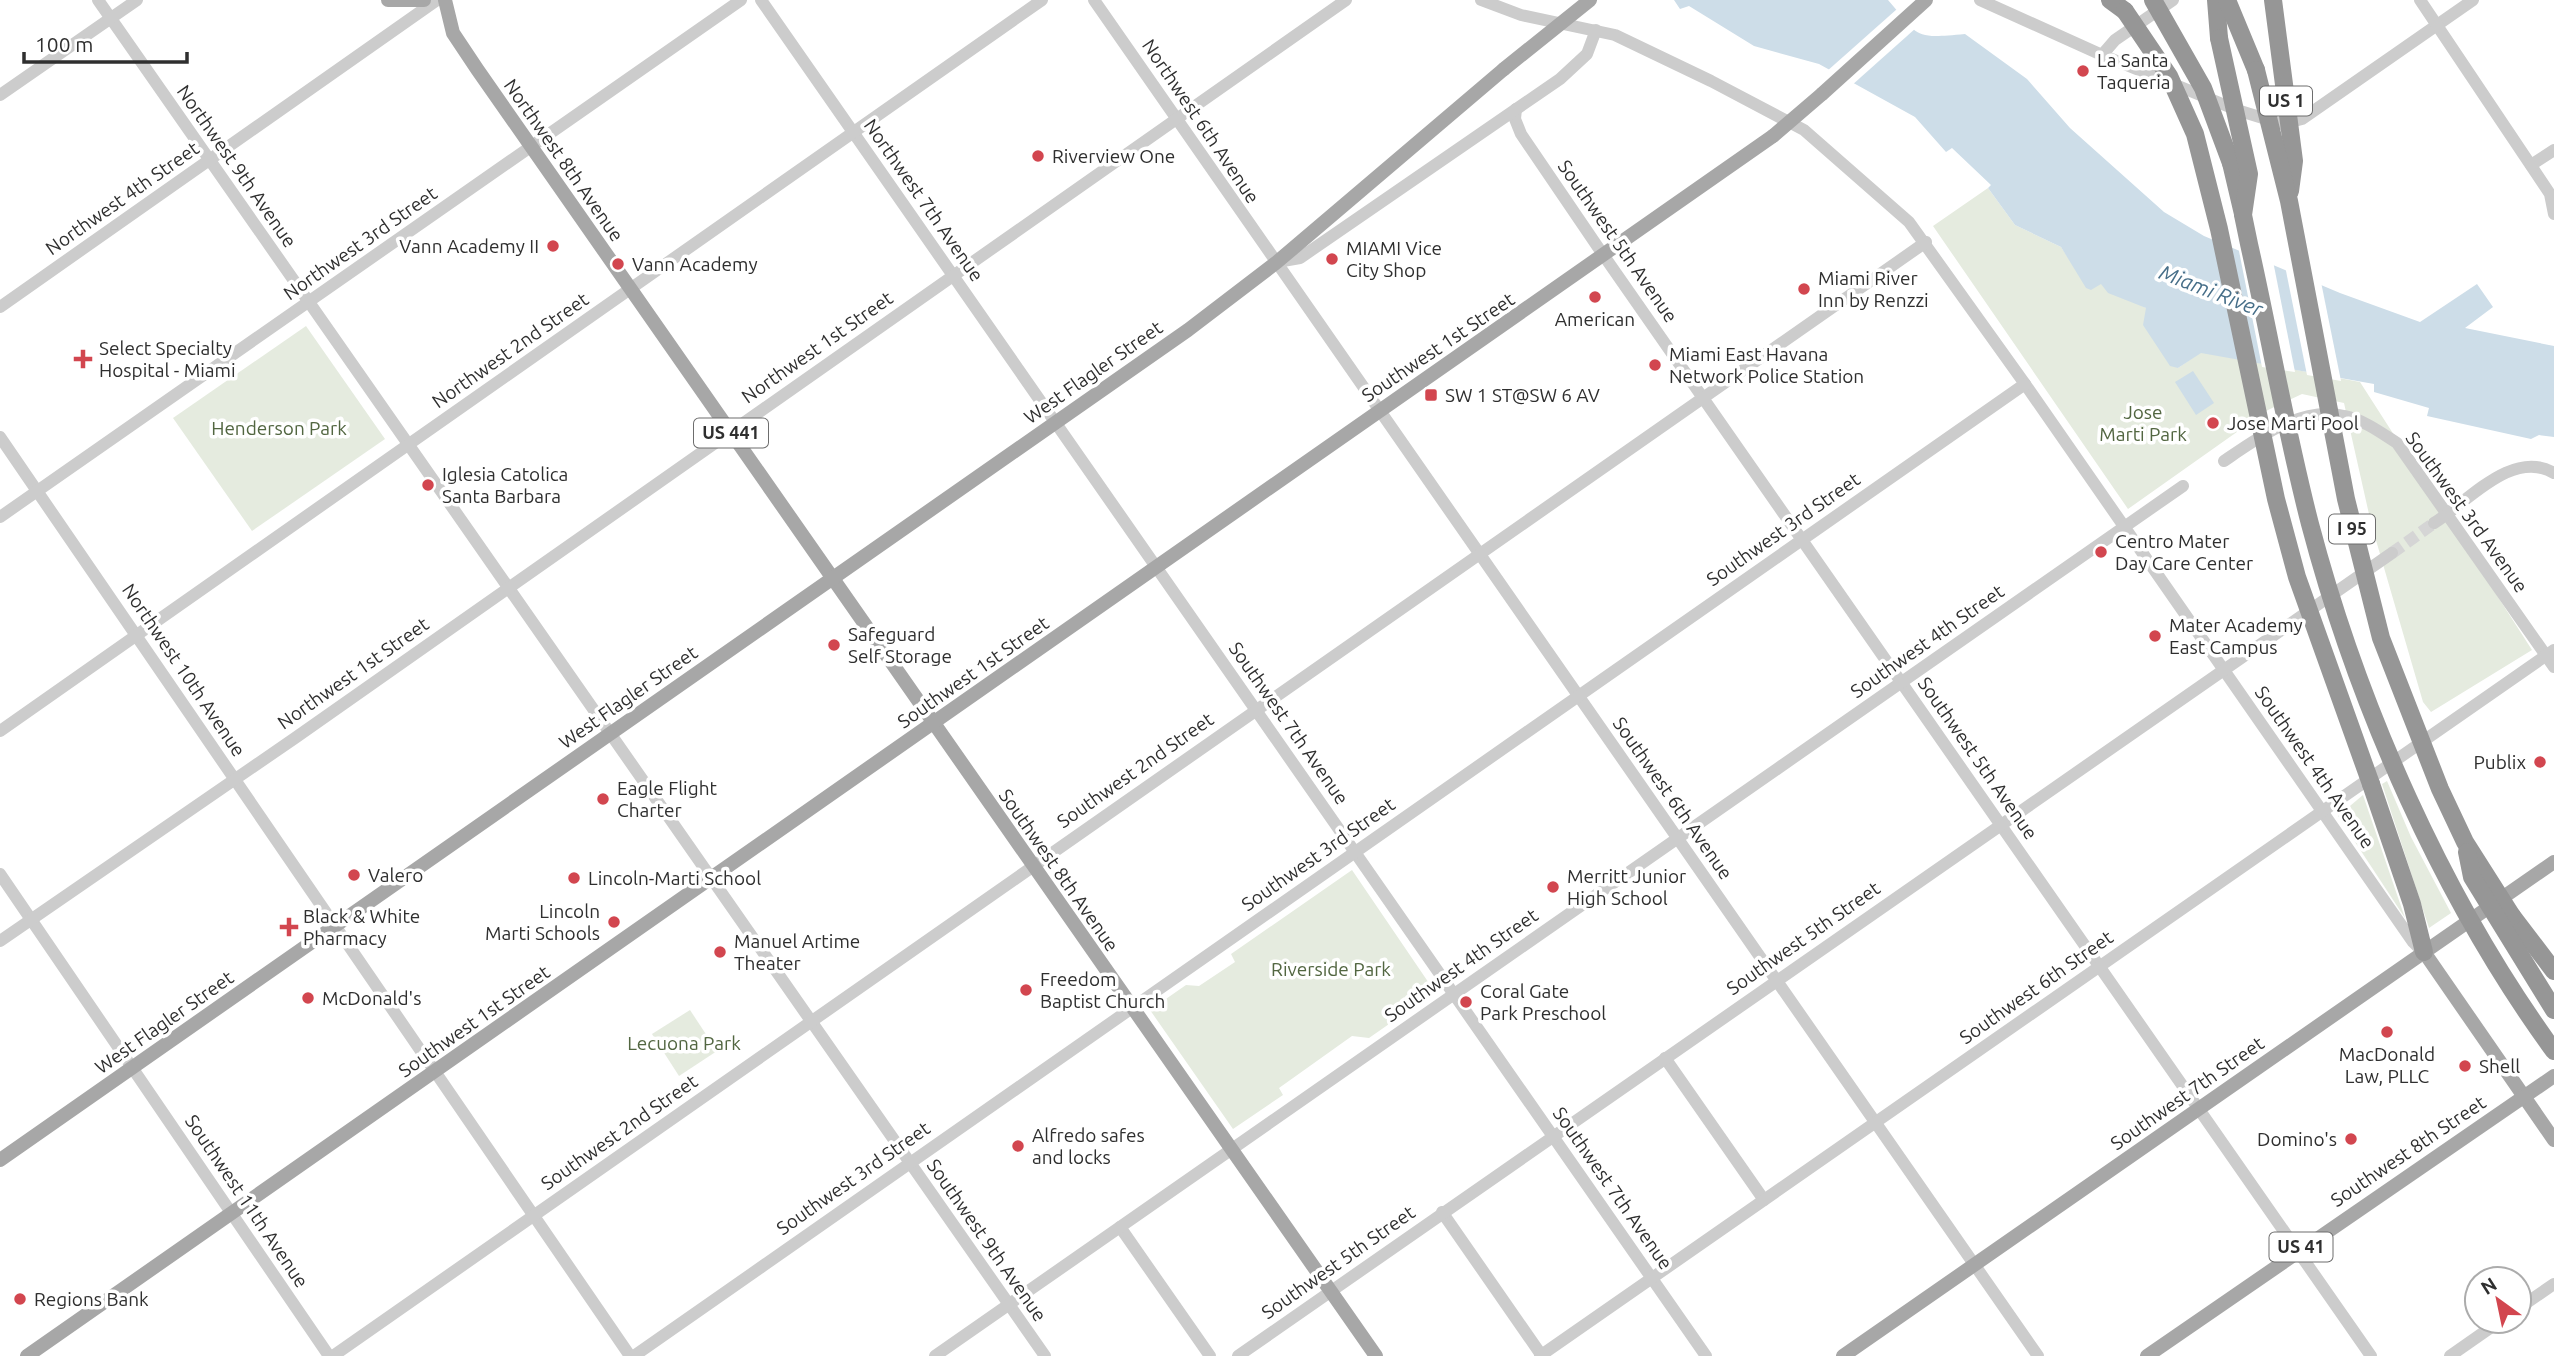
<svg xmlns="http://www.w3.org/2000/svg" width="2554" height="1356" viewBox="0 0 2554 1356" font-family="Ubuntu,sans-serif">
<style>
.green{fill:#e5ebdf}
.water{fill:#cddde8}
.pier{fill:#fff}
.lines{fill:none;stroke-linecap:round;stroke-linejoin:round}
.minor-tunnel{stroke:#d5d5d5;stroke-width:12;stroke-dasharray:12 6;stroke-linecap:butt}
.minor{stroke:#ccc;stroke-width:12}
.major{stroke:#a7a7a7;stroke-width:14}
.highway{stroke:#969696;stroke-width:18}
.major-bridge{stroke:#a7a7a7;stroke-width:14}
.highway-bridge{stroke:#969696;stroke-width:18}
.poi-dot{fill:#d2464f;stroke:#fff;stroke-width:2.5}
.labels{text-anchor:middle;stroke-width:7;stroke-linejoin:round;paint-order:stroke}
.shield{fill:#fff;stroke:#6d6d6d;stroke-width:2}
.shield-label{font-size:18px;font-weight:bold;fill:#2f2f2f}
.poi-label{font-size:19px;fill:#2f2f2f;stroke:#fff;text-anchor:start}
.street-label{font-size:19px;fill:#2f2f2f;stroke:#fff}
.park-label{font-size:19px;fill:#526641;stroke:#fff}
.water-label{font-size:21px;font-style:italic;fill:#466e88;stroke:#fff}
</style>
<rect width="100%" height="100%" fill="#fff"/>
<g class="green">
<polygon points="1988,188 2015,225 2061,247 2087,286 2101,283 2146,308 2178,368 2201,352 2360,382 2532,650 2431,712 2423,702 2371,523 2344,403 2302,394 2268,410 2128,509 1933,226"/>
<polygon points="306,326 385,439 252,531 173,418"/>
<polygon points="2387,781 2411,837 2451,913 2429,928 2382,784"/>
<polygon points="2363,795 2405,918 2338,816"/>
<polygon points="1352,870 1435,992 1369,1038 1352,1036 1279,1088 1283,1095 1233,1129 1150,1010 1186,985 1199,986 1235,962 1231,954"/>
<polygon points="690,1010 717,1051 679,1076 652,1034"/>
</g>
<g class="water">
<path d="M 1674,0 L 1888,0 C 1920,37 1912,39 1965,34 L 2027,79 L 2070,128 L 2164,212 L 2204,236 L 2340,293 L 2420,322 L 2477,284 L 2493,307 L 2465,328 L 2554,346 L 2554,437 L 2539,435 L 2531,439 L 2427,416 L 2429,408 L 2374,392 L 2374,384 L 2201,353 L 2178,368 L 2170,366 L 2143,325 L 2146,308 L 2108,293 L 2101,284 L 2091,290 L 2086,288 L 2061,247 L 2015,225 L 1988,188 L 1991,185 L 1952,148 L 1946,152 L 1915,117 L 1819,64 L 1754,46 L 1689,6 L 1680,9 Z"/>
<polygon points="2193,371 2214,403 2196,415 2175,382"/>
</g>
<g class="pier">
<polygon points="1897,9 1916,28 1851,86 1826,72"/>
<polygon points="2238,246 2273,261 2295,372 2262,367"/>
<polygon points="2285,266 2321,282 2341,381 2307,375"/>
</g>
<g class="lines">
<polyline class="minor-tunnel" points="2392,553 2434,523"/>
<g class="minor">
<polyline points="98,0 1045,1356"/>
<polyline points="761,0 1706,1356"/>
<polyline points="1094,0 2038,1356"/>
<polyline points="1481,0 1521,15 1615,35 1711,81 1804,130 1909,222 2025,384 2413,942 2423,952"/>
<polyline points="1980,0 2102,55 2237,110 2282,124 2302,119 2473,0"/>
<polyline points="2420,0 2550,194 2554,214"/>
<polyline points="2102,55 2115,40 2173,0"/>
<polyline points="0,95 137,0"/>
<polyline points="1516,109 1515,119 1521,134 1604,256 2371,1356"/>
<polyline points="2531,165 2554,150"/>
<polyline points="1277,262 1300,258 1560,79 1587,54 1596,30"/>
<polyline points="0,307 437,0"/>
<polyline points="0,437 630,1356"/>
<path d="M 2224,461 C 2256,439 2302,405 2344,416 C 2364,420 2380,432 2397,443 L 2554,667"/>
<polyline points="0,517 741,0"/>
<path d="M 2434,523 C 2467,503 2512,448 2554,473"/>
<polyline points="0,731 1042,0"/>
<polyline points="0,874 329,1356"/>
<polyline points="0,941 295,738 1346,0"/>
<polyline points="1665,1058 1764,1200"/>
<polyline points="1442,1212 1542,1356"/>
<polyline points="1120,1227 1210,1356"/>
<polyline points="2519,1308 2554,1284"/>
<polyline points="333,1356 1926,242"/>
<polyline points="634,1356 2025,384"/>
<polyline points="935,1356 2183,486"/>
<polyline points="1238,1356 2392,553"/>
<polyline points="1540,1356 2554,650"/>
<polyline points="2450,1356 2500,1321"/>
</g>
<g class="major">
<polyline points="388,0 424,0"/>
<polyline points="445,0 453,33 477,69 1376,1356"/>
<polyline points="1822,94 1926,0"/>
<polyline points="2424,952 2554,1140"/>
<polyline points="0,1160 1188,330 1277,262 1504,69"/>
<polyline points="27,1356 1773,136"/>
<polyline points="1843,1356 2554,862"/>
<polyline points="2147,1356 2554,1076"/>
</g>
<g class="highway">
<polyline points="2110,0 2125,11"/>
<polyline points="2216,0 2219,38"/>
<polyline points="2227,0 2256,70"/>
<polyline points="2231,163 2243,214"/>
<polyline points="2371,784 2412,904 2424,952"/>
<polyline points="2512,916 2554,971"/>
</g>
<g class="major-bridge">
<polyline points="1504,69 1590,0"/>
<polyline points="1773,136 1822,94"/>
</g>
<g class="highway-bridge">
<polyline points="2153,0 2203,88 2231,163"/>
<polyline points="2273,0 2294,161 2290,191"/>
<polyline points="2125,11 2169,76 2195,134 2219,229 2276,499 2297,577 2371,784"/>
<path d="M 2219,38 L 2249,174 L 2243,215 L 2249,244 C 2270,337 2286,432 2310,524 C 2358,706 2443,899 2554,1051"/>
<polyline points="2256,70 2289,201 2346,499 2381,638 2440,789 2465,842 2512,916"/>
<polyline points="2467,852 2472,877 2554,1010"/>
</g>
</g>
<g class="poi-dot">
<circle cx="2083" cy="71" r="7"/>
<circle cx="1038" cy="156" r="7"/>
<circle cx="553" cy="246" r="7"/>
<circle cx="1332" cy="259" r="7"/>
<circle cx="618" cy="264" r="7"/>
<circle cx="1804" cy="289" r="7"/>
<circle cx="1595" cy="297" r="7"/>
<path d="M79.5 348.5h7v7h7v7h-7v7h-7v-7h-7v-7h7z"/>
<circle cx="1655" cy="365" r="7"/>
<rect x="1424" y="388" width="14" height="14" rx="3.5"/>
<circle cx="2213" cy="423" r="7"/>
<circle cx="428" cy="485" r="7"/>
<circle cx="2101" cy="552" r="7"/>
<circle cx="2155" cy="636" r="7"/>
<circle cx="834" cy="645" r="7"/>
<circle cx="2540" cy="762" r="7"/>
<circle cx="603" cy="799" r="7"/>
<circle cx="354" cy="875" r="7"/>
<circle cx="574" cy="878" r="7"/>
<circle cx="1553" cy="887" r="7"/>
<circle cx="614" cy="922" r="7"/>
<path d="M285.5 916.5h7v7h7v7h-7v7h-7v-7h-7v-7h7z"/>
<circle cx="720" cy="952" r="7"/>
<circle cx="1026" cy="990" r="7"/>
<circle cx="308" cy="998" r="7"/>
<circle cx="1466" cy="1002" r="7"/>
<circle cx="2387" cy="1032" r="7"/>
<circle cx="2465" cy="1066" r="7"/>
<circle cx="2351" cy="1139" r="7"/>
<circle cx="1018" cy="1146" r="7"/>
<circle cx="20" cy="1299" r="7"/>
</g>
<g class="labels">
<g class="shield">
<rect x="2260" y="86.5" width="52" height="29" rx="5"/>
<rect x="694" y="418.5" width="74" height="29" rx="5"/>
<rect x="2329" y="514.5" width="46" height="29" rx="5"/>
<rect x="2269.5" y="1232.5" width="63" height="29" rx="5"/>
</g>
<g class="shield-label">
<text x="2286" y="107">US 1</text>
<text x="731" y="439">US 441</text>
<text x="2352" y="535">I 95</text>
<text x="2301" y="1253">US 41</text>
</g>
<g class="poi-label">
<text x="2097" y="67">La Santa<tspan x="2097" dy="22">Taqueria</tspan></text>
<text x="1052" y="163">Riverview One</text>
<text x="539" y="253" text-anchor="end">Vann Academy II</text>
<text x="1346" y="255">MIAMI Vice<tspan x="1346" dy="22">City Shop</tspan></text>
<text x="632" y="271">Vann Academy</text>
<text x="1818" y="285">Miami River<tspan x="1818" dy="22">Inn by Renzzi</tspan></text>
<text x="1595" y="326" text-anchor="middle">American</text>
<text x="99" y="355">Select Specialty<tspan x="99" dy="22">Hospital - Miami</tspan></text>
<text x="1669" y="361">Miami East Havana<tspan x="1669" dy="22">Network Police Station</tspan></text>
<text x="1445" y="402">SW 1 ST@SW 6 AV</text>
<text x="2227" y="430">Jose Marti Pool</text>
<text x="442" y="481">Iglesia Catolica<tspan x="442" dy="22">Santa Barbara</tspan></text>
<text x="2115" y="548">Centro Mater<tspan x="2115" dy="22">Day Care Center</tspan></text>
<text x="2169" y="632">Mater Academy<tspan x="2169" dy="22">East Campus</tspan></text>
<text x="848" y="641">Safeguard<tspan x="848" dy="22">Self Storage</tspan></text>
<text x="2526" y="769" text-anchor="end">Publix</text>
<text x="617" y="795">Eagle Flight<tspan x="617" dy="22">Charter</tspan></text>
<text x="368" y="882">Valero</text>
<text x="1567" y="883">Merritt Junior<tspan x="1567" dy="22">High School</tspan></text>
<text x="588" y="885">Lincoln-Marti School</text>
<text x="600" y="918" text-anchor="end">Lincoln<tspan x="600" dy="22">Marti Schools</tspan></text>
<text x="303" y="923">Black &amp; White<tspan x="303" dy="22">Pharmacy</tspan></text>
<text x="734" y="948">Manuel Artime<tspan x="734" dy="22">Theater</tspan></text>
<text x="1040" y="986">Freedom<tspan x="1040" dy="22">Baptist Church</tspan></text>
<text x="1480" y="998">Coral Gate<tspan x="1480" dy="22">Park Preschool</tspan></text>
<text x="322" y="1005">McDonald's</text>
<text x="2387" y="1061" text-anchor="middle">MacDonald<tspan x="2387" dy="22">Law, PLLC</tspan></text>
<text x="2479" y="1073">Shell</text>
<text x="1032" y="1142">Alfredo safes<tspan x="1032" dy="22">and locks</tspan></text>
<text x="2337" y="1146" text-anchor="end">Domino's</text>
<text x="34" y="1306">Regions Bank</text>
</g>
<g class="street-label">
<text transform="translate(1201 121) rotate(56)" y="7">Northwest 6th Avenue</text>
<text transform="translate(564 160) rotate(55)" y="7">Northwest 8th Avenue</text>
<text transform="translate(237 166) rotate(55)" y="7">Northwest 9th Avenue</text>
<text transform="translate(122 198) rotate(-35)" y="7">Northwest 4th Street</text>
<text transform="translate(924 200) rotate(55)" y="7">Northwest 7th Avenue</text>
<text transform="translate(1618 241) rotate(55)" y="7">Southwest 5th Avenue</text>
<text transform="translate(360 243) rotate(-35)" y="7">Northwest 3rd Street</text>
<text transform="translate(817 347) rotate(-35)" y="7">Northwest 1st Street</text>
<text transform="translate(1438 347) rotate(-34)" y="7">Southwest 1st Street</text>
<text transform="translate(510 350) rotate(-35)" y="7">Northwest 2nd Street</text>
<text transform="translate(1093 372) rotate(-35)" y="7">West Flagler Street</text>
<text transform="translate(2467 512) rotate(54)" y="7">Southwest 3rd Avenue</text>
<text transform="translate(1783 529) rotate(-35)" y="7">Southwest 3rd Street</text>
<text transform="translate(1927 641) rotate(-35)" y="7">Southwest 4th Street</text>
<text transform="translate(184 670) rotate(56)" y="7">Northwest 10th Avenue</text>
<text transform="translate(973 672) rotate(-35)" y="7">Southwest 1st Street</text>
<text transform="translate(353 673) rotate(-35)" y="7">Northwest 1st Street</text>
<text transform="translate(628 697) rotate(-35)" y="7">West Flagler Street</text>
<text transform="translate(1289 723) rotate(55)" y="7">Southwest 7th Avenue</text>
<text transform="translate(1978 758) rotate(55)" y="7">Southwest 5th Avenue</text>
<text transform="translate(2315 767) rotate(55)" y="7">Southwest 4th Avenue</text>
<text transform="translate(1135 770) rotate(-35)" y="7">Southwest 2nd Street</text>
<text transform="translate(1673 798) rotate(55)" y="7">Southwest 6th Avenue</text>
<text transform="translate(1318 854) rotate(-35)" y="7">Southwest 3rd Street</text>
<text transform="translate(1059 870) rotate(55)" y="7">Southwest 8th Avenue</text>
<text transform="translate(1803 938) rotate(-35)" y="7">Southwest 5th Street</text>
<text transform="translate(1461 965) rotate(-35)" y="7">Southwest 4th Street</text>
<text transform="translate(2036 987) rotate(-35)" y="7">Southwest 6th Street</text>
<text transform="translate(474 1021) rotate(-35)" y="7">Southwest 1st Street</text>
<text transform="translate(164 1022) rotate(-35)" y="7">West Flagler Street</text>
<text transform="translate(2187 1093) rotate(-35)" y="7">Southwest 7th Street</text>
<text transform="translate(619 1132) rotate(-35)" y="7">Southwest 2nd Street</text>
<text transform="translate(2408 1151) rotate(-34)" y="7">Southwest 8th Street</text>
<text transform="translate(853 1178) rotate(-35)" y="7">Southwest 3rd Street</text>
<text transform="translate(1613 1188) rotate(55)" y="7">Southwest 7th Avenue</text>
<text transform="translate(247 1201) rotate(56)" y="7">Southwest 11th Avenue</text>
<text transform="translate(987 1240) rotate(55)" y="7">Southwest 9th Avenue</text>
<text transform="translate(1338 1262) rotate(-35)" y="7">Southwest 5th Street</text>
</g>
<g class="park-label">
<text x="2143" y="419">Jose<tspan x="2143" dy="22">Marti Park</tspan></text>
<text x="279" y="435">Henderson Park</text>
<text x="1331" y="976">Riverside Park</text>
<text x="684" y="1050">Lecuona Park</text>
</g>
<g class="water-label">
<text transform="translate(2211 291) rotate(21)" y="7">Miami River</text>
</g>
</g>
<g transform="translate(2498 1300) rotate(327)"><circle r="33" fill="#ffffff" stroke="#acacac" stroke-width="2"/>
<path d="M0-5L12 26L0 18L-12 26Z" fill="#d2464f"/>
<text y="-10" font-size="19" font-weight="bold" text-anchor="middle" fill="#2f2f2f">N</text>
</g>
<path d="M24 52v10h163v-10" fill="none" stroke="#2f2f2f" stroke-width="3.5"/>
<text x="35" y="52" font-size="21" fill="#2f2f2f" stroke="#ffffff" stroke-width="5" paint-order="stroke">100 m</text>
</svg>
